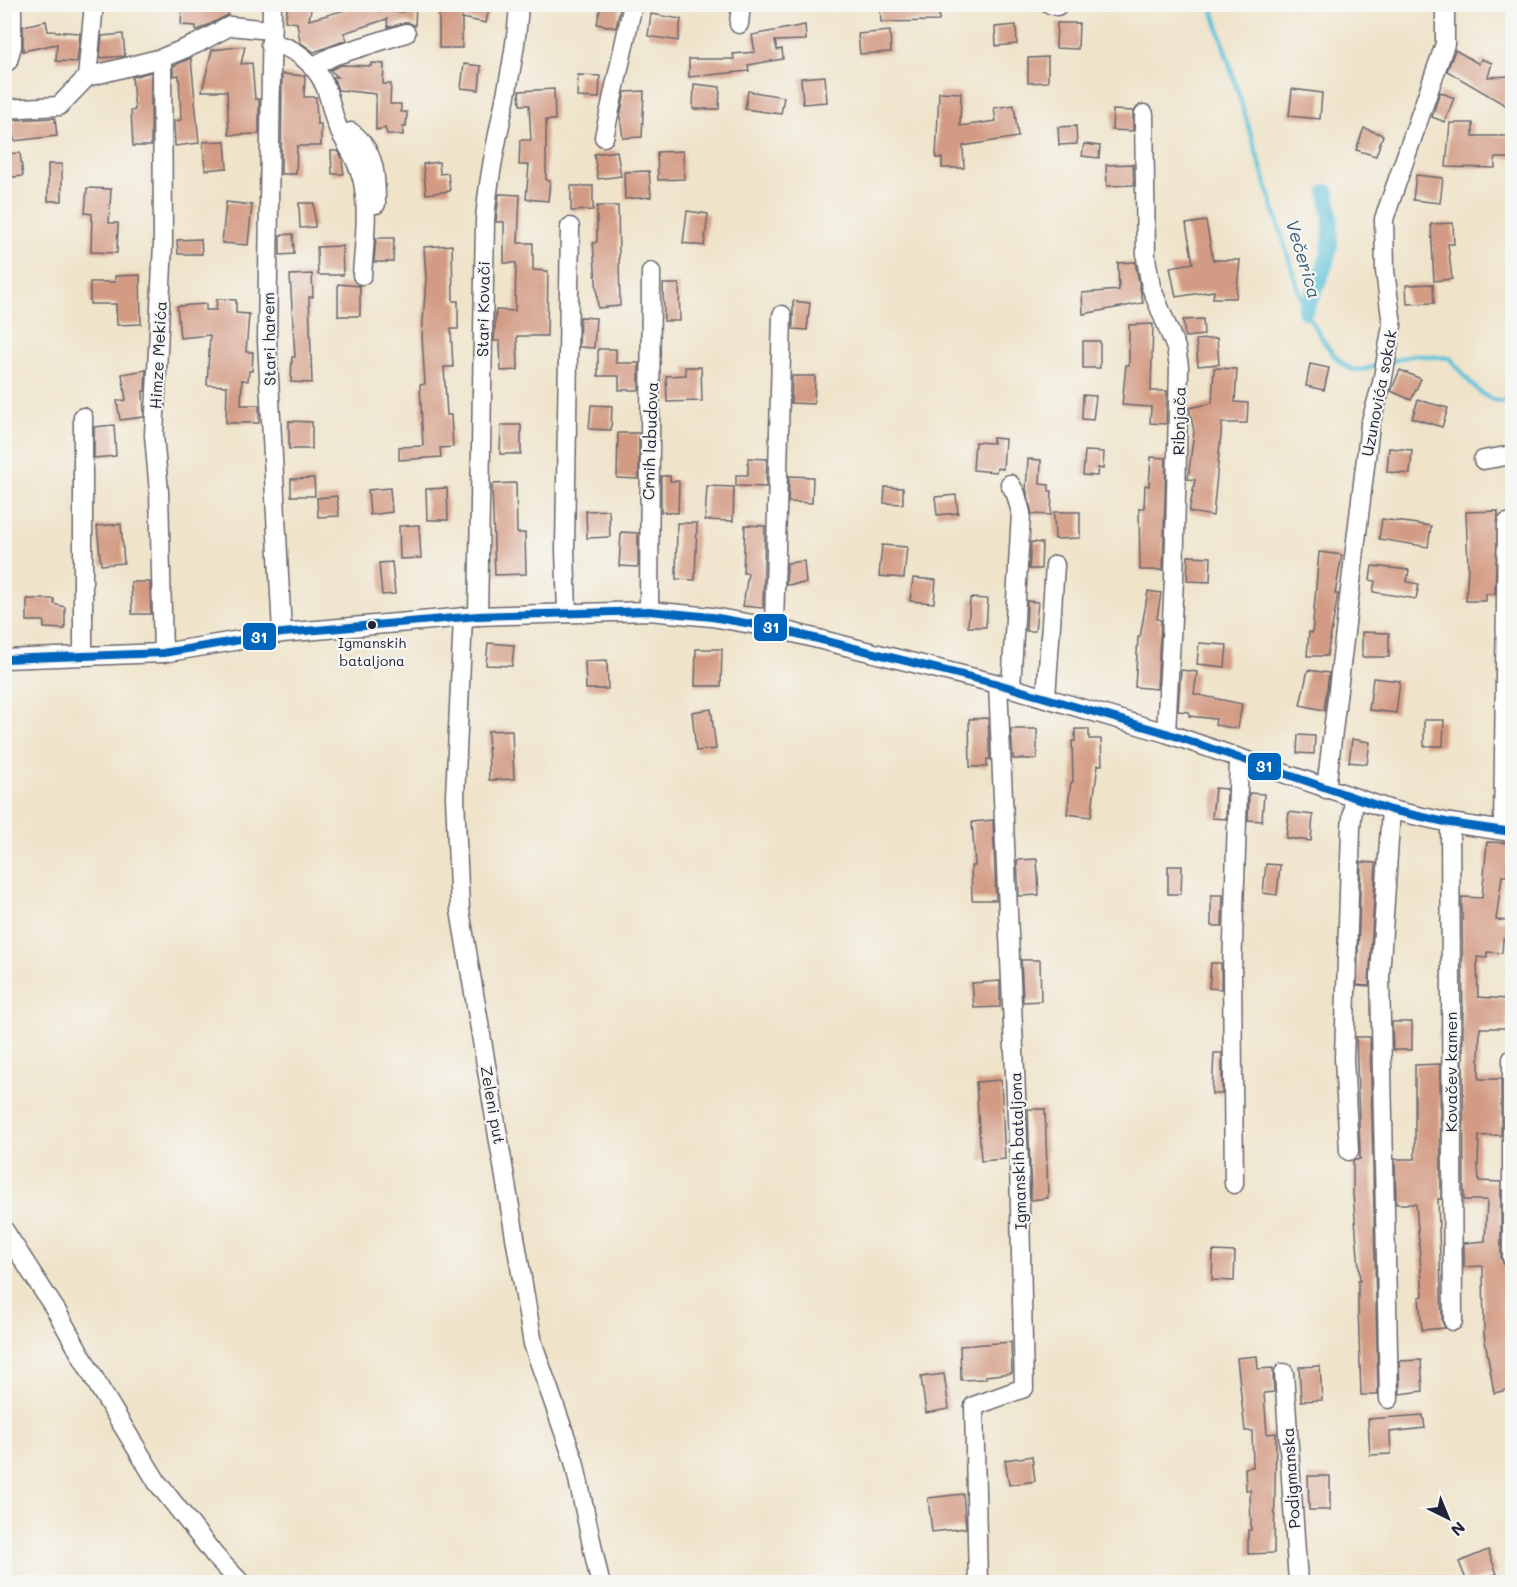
<svg xmlns="http://www.w3.org/2000/svg" width="1517" height="1587" viewBox="0 0 1517 1587" font-family="Mali,sans-serif">
<style>
.lines{fill:none;stroke-linecap:round;stroke-linejoin:round}
.stream{stroke:#5cc1da;stroke-width:4.5}
.canal{stroke:#5cc1da;stroke-width:16}
.building{fill:#d39b84}
.minor-casing{stroke:#6a666d;stroke-width:21}
.minor{stroke:#fff;stroke-width:18}
.bus-1-casing{stroke:#f6f6f2;stroke-width:12}
.bus-1{stroke:#0065bd;stroke-width:8}
.bus-dot{fill:#22223b;stroke:#f6f6f2;stroke-width:2}
.labels{text-anchor:middle;stroke-width:4.5;stroke-linejoin:round;paint-order:stroke}
.bus-label{font-size:14px;fill:#22223b;stroke:#f6f6f2}
.street-label{font-size:16px;fill:#22223b;stroke:#f6f6f2}
.water-label{font-size:18px;font-style:italic;fill:#365a73;stroke:#f6f6f2}
.line-badge{stroke:#f6f6f2;stroke-width:2}
.badge-label{font-size:16px;text-anchor:middle;font-weight:bold;fill:#fff}
</style>
<rect width="100%" height="100%" fill="#f6f6f2"/>
<filter id="ink" filterUnits="userSpaceOnUse"><feTurbulence type="fractalNoise" baseFrequency=".0167" numOctaves="2"/><feDisplacementMap in="SourceGraphic" scale="12" xChannelSelector="R" yChannelSelector="G"/><feConvolveMatrix kernelMatrix="1 2 1 2 8 2 1 2 1" color-interpolation-filters="sRGB"/></filter>
<filter id="wash" filterUnits="userSpaceOnUse"><feTurbulence type="fractalNoise" baseFrequency=".008" numOctaves="4" result="noise"/><feDisplacementMap in="SourceGraphic" scale="24" xChannelSelector="R" yChannelSelector="G"/><feGaussianBlur stdDeviation="1.35" result="paint"/><feColorMatrix in="noise" values="0 0 0 0 0 0 0 0 0 0 0 0 0 0 0 0 0 1.4 0 .05"/><feComposite in="paint" operator="in"/></filter>
<g filter="url(#wash)">
<rect width="100%" height="100%" fill="#efe3c9"/>
<g class="lines">
<g class="stream">
<path d="M 1211,4 L 1305,311 C 1315,326 1332,360 1349,368 C 1359,373 1372,367 1381,364"/>
<path d="M 1389,362 L 1412,355 L 1450,358 C 1467,378 1484,407 1512,401"/>
</g>
<path class="canal" d="M 1305,311 C 1328,262 1337,246 1327,192"/>
</g>
<g id="blocks">
<g class="building">
<polygon points="288,4 312,4 309,20 349,9 348,4 375,4 378,11 403,12 402,4 416,4 415,26 408,22 388,27 387,19 344,33 347,40 314,52 300,42 297,23 285,21"/>
<polygon points="428,4 490,4 486,23 462,18 462,48 439,48 439,12 427,9"/>
<polygon points="601,4 621,4 616,28 597,24"/>
<polygon points="880,4 939,4 939,21 881,22"/>
<polygon points="182,5 228,8 228,15 196,31 196,26 181,25"/>
<polygon points="651,14 681,19 678,41 648,36"/>
<polygon points="46,21 48,31 80,33 77,62 56,61 57,44 23,51 23,26"/>
<polygon points="1057,23 1079,23 1078,49 1056,48"/>
<polygon points="805,25 806,40 775,41 777,50 782,49 783,59 748,65 749,71 689,77 689,59 734,59 733,54 755,52 752,35"/>
<polygon points="1016,25 1017,44 996,46 995,27"/>
<polygon points="890,31 891,52 860,54 858,34"/>
<polygon points="123,34 125,56 100,58 102,36"/>
<polygon points="245,46 241,64 252,63 255,99 259,99 259,134 229,135 227,91 202,91 212,50"/>
<polygon points="1455,50 1479,64 1481,59 1492,63 1488,77 1512,76 1512,105 1505,105 1447,71"/>
<polygon points="1048,57 1048,82 1028,83 1028,58"/>
<polygon points="191,58 199,143 175,146 174,121 181,120 179,75 173,76 173,66"/>
<polygon points="371,63 384,64 383,84 391,84 390,104 401,104 401,112 407,112 406,127 403,127 403,135 387,134 385,128 376,130 376,94 338,90 333,77 338,77 330,70 341,65 371,66"/>
<polygon points="464,64 481,66 479,90 461,88"/>
<polygon points="151,72 151,146 133,146 131,111 135,110 132,77"/>
<polygon points="282,74 305,76 304,97 316,97 317,124 321,124 321,146 297,146 296,174 281,174"/>
<polygon points="578,75 600,76 599,98 577,97"/>
<polygon points="825,76 827,102 803,104 801,78"/>
<polygon points="694,84 720,87 719,109 693,109"/>
<polygon points="554,89 555,120 546,120 546,180 550,181 548,201 526,199 529,165 519,165 520,140 531,140 529,105 520,105 519,91"/>
<polygon points="1292,89 1322,93 1320,119 1289,116"/>
<polygon points="644,91 642,137 623,138 620,116 625,92"/>
<polygon points="748,91 784,97 781,114 745,109"/>
<polygon points="939,92 961,93 960,126 996,121 994,108 1014,105 1018,137 963,146 964,168 942,168 942,158 936,158"/>
<polygon points="1440,92 1454,98 1445,122 1432,117"/>
<polygon points="1113,110 1133,111 1133,131 1112,130"/>
<polygon points="55,118 57,136 14,141 12,120"/>
<polygon points="1450,123 1473,123 1473,136 1512,136 1512,158 1495,158 1495,168 1446,167"/>
<polygon points="1076,126 1077,144 1059,145 1058,127"/>
<polygon points="1364,128 1383,135 1376,156 1356,150"/>
<polygon points="225,141 227,168 205,170 203,142"/>
<polygon points="1084,144 1100,146 1099,158 1082,156"/>
<polygon points="331,151 338,151 341,156 344,174 332,174"/>
<polygon points="617,151 621,176 598,179 594,154"/>
<polygon points="683,151 684,179 658,180 657,152"/>
<polygon points="20,153 23,176 4,178 4,154"/>
<polygon points="439,162 440,174 448,173 450,191 426,194 423,164"/>
<rect x="48" y="164" width="14" height="37"/>
<polygon points="1133,164 1134,185 1107,186 1106,165"/>
<polygon points="649,171 651,197 625,199 624,172"/>
<polygon points="1416,175 1443,178 1440,203 1413,200"/>
<polygon points="571,186 593,186 593,210 571,211"/>
<polygon points="87,188 111,189 109,223 118,223 117,253 91,252 92,214 85,213"/>
<polygon points="499,194 520,195 518,243 533,243 533,270 548,271 547,336 517,336 518,370 501,371 500,341 494,341 496,310 515,311 516,263 504,263 504,222 496,222"/>
<polygon points="226,202 252,205 248,245 222,243"/>
<polygon points="299,203 314,203 315,227 300,228"/>
<polygon points="597,206 618,206 620,306 598,308 593,243 597,242"/>
<polygon points="687,211 708,214 704,246 683,243"/>
<polygon points="1206,221 1213,260 1240,260 1236,298 1213,298 1214,291 1176,297 1170,267 1193,263 1186,224"/>
<polygon points="1453,223 1454,244 1448,244 1452,279 1434,281 1431,224"/>
<polygon points="293,234 294,254 280,255 280,235"/>
<polygon points="376,238 394,238 393,262 374,262"/>
<polygon points="201,239 202,254 178,254 177,240"/>
<polygon points="452,245 453,301 458,301 458,329 451,329 453,367 444,367 447,415 451,415 453,447 440,448 441,457 399,460 399,447 423,446 420,385 425,384 422,337 426,278 424,247"/>
<polygon points="342,246 343,275 318,275 317,247"/>
<polygon points="1135,262 1143,303 1083,314 1082,293 1119,290 1118,263"/>
<polygon points="312,274 313,297 309,297 312,383 291,382 292,357 295,357 290,275"/>
<polygon points="140,275 141,324 117,325 116,304 90,304 90,282 115,282 115,276"/>
<polygon points="338,284 360,286 360,316 338,316"/>
<polygon points="663,284 679,284 680,321 664,321"/>
<polygon points="1433,284 1434,303 1407,304 1406,285"/>
<polygon points="217,299 236,300 236,313 249,314 246,352 253,352 252,371 249,371 248,381 242,380 241,405 259,405 259,423 226,423 227,386 207,385 210,335 180,338 177,306 206,304 206,310 216,310"/>
<polygon points="793,301 810,303 807,330 793,329"/>
<polygon points="580,317 596,318 594,348 579,347"/>
<polygon points="1203,319 1204,335 1185,337 1183,320"/>
<polygon points="1153,324 1151,391 1167,391 1166,424 1150,423 1151,407 1122,405 1126,365 1129,365 1129,325"/>
<polygon points="1217,338 1219,364 1198,366 1196,340"/>
<rect x="1083" y="341" width="17" height="27"/>
<polygon points="598,349 616,349 616,363 639,363 639,390 619,390 619,376 598,376"/>
<polygon points="1310,364 1329,368 1324,390 1306,386"/>
<polygon points="685,367 701,367 702,401 667,402 666,376 686,375"/>
<polygon points="1214,368 1237,369 1235,402 1248,403 1247,423 1222,423 1213,516 1189,512 1195,480 1188,479 1194,431 1189,408 1212,403"/>
<polygon points="146,370 145,391 143,391 144,417 120,420 117,401 126,400 122,374"/>
<polygon points="1400,370 1421,379 1411,400 1391,391"/>
<polygon points="792,376 815,376 814,404 791,403"/>
<polygon points="1083,395 1096,396 1093,420 1082,419"/>
<polygon points="1418,400 1448,408 1442,427 1412,418"/>
<polygon points="591,405 612,406 611,430 589,429"/>
<polygon points="289,421 312,422 312,449 289,449"/>
<polygon points="114,425 116,456 94,458 94,427"/>
<polygon points="501,425 521,425 521,454 500,454"/>
<polygon points="618,433 639,433 639,479 617,478"/>
<polygon points="993,438 1005,439 1003,469 997,468 996,472 973,470 975,442 993,443"/>
<polygon points="1389,448 1412,450 1410,474 1387,472"/>
<polygon points="1085,451 1104,452 1103,469 1098,468 1097,476 1083,475"/>
<polygon points="1151,457 1166,458 1163,570 1140,570 1139,508 1144,508 1145,485 1149,486"/>
<polygon points="748,458 767,459 766,487 736,486 736,475 748,475"/>
<polygon points="1028,459 1041,460 1040,484 1049,485 1049,491 1052,491 1051,515 1032,514 1026,489"/>
<polygon points="661,476 670,476 670,481 679,481 678,513 661,512"/>
<polygon points="789,476 813,477 812,503 788,502"/>
<polygon points="314,478 315,496 291,496 291,479"/>
<polygon points="516,483 517,533 525,533 526,574 495,575 492,484"/>
<polygon points="707,486 734,487 733,521 705,520"/>
<polygon points="885,487 903,488 903,504 884,503"/>
<polygon points="390,488 392,512 370,515 368,490"/>
<polygon points="447,488 448,520 427,520 426,489"/>
<polygon points="956,495 958,513 937,515 935,497"/>
<polygon points="337,496 339,516 318,517 317,498"/>
<polygon points="609,510 610,537 587,538 586,511"/>
<polygon points="1498,511 1495,594 1486,594 1486,601 1466,601 1468,567 1466,512"/>
<polygon points="1054,512 1080,512 1080,538 1055,539"/>
<polygon points="1382,519 1431,526 1428,547 1379,539"/>
<polygon points="677,523 697,523 695,580 676,579"/>
<polygon points="121,524 124,563 101,565 97,526"/>
<polygon points="419,525 421,558 400,559 399,526"/>
<polygon points="745,525 765,526 763,608 743,606 748,573 743,573"/>
<polygon points="621,532 638,533 638,567 619,566"/>
<polygon points="1031,542 1042,543 1041,569 1029,569"/>
<polygon points="882,545 907,547 904,578 879,576"/>
<polygon points="1319,552 1342,555 1335,594 1338,594 1327,656 1307,656 1309,632 1312,633"/>
<polygon points="1188,556 1211,557 1210,582 1187,581"/>
<polygon points="804,561 806,583 786,585 787,563"/>
<polygon points="392,562 395,594 382,595 379,563"/>
<polygon points="1372,566 1409,570 1407,582 1419,584 1416,599 1373,592 1375,581 1370,580"/>
<polygon points="913,578 936,580 934,603 910,601"/>
<polygon points="131,582 150,582 151,614 132,614"/>
<polygon points="1148,591 1161,593 1157,619 1161,620 1157,689 1135,687 1138,637 1140,637"/>
<polygon points="970,598 988,599 986,627 968,627"/>
<polygon points="27,599 54,599 54,604 65,607 65,629 44,628 44,621 27,621"/>
<polygon points="1027,601 1038,602 1035,631 1026,631"/>
<polygon points="1362,632 1389,633 1389,657 1362,657"/>
<polygon points="488,643 514,645 512,666 486,665"/>
<polygon points="1199,643 1227,645 1225,667 1197,664"/>
<polygon points="696,649 722,649 721,686 695,686"/>
<polygon points="607,660 608,689 586,689 585,661"/>
<polygon points="1181,670 1197,672 1194,694 1242,704 1238,729 1215,725 1216,719 1189,716 1189,712 1178,711"/>
<polygon points="1308,670 1329,673 1324,710 1300,705"/>
<polygon points="1373,678 1400,681 1396,713 1369,710"/>
<polygon points="711,709 716,749 696,751 692,712"/>
<polygon points="988,718 990,759 987,759 987,767 970,767 969,719"/>
<polygon points="1424,720 1444,720 1443,746 1424,746"/>
<polygon points="1011,729 1037,729 1037,759 1013,759"/>
<polygon points="1075,729 1089,729 1089,739 1101,739 1102,765 1098,765 1091,817 1067,814 1071,782 1073,782 1072,741 1075,741"/>
<polygon points="512,730 514,779 489,780 488,731"/>
<polygon points="1298,735 1315,736 1314,754 1297,753"/>
<polygon points="1352,739 1370,742 1367,764 1349,762"/>
<polygon points="1215,788 1227,789 1226,819 1212,818"/>
<polygon points="1249,793 1264,794 1262,821 1248,820"/>
<polygon points="1289,812 1313,815 1311,841 1286,838"/>
<polygon points="993,820 996,900 972,900 971,866 975,866 972,822"/>
<polygon points="1487,842 1508,843 1507,876 1502,876 1496,920 1510,921 1508,939 1503,939 1502,953 1487,952 1487,958 1477,957 1478,997 1507,999 1507,1028 1480,1028 1479,1061 1479,1079 1501,1079 1501,1135 1479,1136 1478,1165 1479,1181 1501,1182 1501,1258 1505,1267 1512,1389 1494,1393 1484,1334 1483,1266 1464,1267 1464,1243 1485,1241 1487,1200 1464,1200 1462,897 1482,898"/>
<polygon points="1037,859 1039,895 1019,896 1017,860"/>
<polygon points="1361,862 1376,863 1369,986 1357,985"/>
<polygon points="1266,864 1280,865 1277,895 1263,893"/>
<polygon points="1168,866 1182,866 1181,894 1168,894"/>
<polygon points="1211,895 1223,895 1222,926 1211,926"/>
<polygon points="1021,960 1040,960 1041,1001 1023,1002"/>
<polygon points="1211,963 1221,963 1221,989 1209,988"/>
<polygon points="1000,981 1000,1007 974,1008 972,983"/>
<polygon points="1392,1022 1412,1022 1412,1050 1393,1050"/>
<polygon points="1356,1037 1370,1037 1378,1395 1361,1395 1358,1306 1358,1281 1360,1281 1353,1194 1353,1161 1360,1159 1360,1150"/>
<polygon points="1214,1053 1222,1053 1222,1094 1212,1094"/>
<polygon points="1440,1064 1441,1199 1438,1199 1442,1321 1445,1328 1422,1330 1419,1297 1423,1296 1416,1204 1396,1204 1395,1159 1415,1159 1415,1065"/>
<polygon points="1001,1080 1005,1159 981,1161 976,1082"/>
<polygon points="1028,1109 1045,1109 1048,1198 1031,1200"/>
<polygon points="1213,1251 1235,1252 1234,1281 1212,1280"/>
<polygon points="1011,1342 1012,1373 986,1376 986,1379 961,1380 960,1346"/>
<polygon points="1257,1356 1258,1369 1273,1368 1273,1372 1274,1392 1264,1393 1267,1434 1276,1433 1274,1553 1248,1554 1248,1530 1251,1530 1250,1490 1246,1490 1245,1468 1253,1467 1252,1431 1245,1431 1237,1358"/>
<polygon points="1421,1360 1423,1391 1400,1394 1399,1361"/>
<polygon points="1320,1366 1322,1400 1301,1401 1299,1367"/>
<polygon points="944,1374 949,1409 926,1413 921,1377"/>
<polygon points="1423,1415 1425,1428 1390,1432 1391,1454 1370,1455 1368,1419"/>
<polygon points="1032,1456 1035,1481 1009,1485 1005,1460"/>
<polygon points="1308,1476 1330,1476 1330,1510 1309,1510"/>
<polygon points="963,1494 966,1528 932,1532 928,1498"/>
<polygon points="1488,1550 1497,1574 1467,1582 1459,1562"/>
</g>
</g>
</g>
<g filter="url(#ink)">
<use href="#blocks" fill-opacity="0" stroke="#6a666d" stroke-width="1.5"/>
<g class="lines">
<g class="minor-casing">
<g id="minor">
<polyline points="272,4 267,340 282,633"/>
<polyline points="1050,4 1057,6"/>
<polyline points="739,24 741,4"/>
<path d="M 270,44 C 294,45 316,65 325,86 C 331,100 332,116 339,130 C 349,149 361,166 364,188 C 368,216 364,247 362,275"/>
<polyline points="162,58 163,243 154,435 159,492 163,653"/>
<polyline points="4,63 8,61 12,46 12,4"/>
<polyline points="312,67 333,56 406,33"/>
<polyline points="87,77 94,4"/>
<polyline points="4,109 59,106 87,77 162,58 196,44 230,26 270,30"/>
<polyline points="1144,114 1146,258 1151,287 1176,348 1179,367 1174,580 1166,733"/>
<path d="M 351,132 C 376,151 376,177 376,204"/>
<polyline points="604,137 633,4"/>
<polyline points="1483,460 1512,455"/>
<polyline points="1010,484 1016,494 1021,513 1011,688"/>
<polyline points="649,611 651,272"/>
<polyline points="567,613 565,549 570,227"/>
<path d="M 478,616 L 485,221 C 490,148 515,78 519,4"/>
<polyline points="463,617 455,797 460,910 533,1344 574,1461 600,1582"/>
<polyline points="774,628 782,315"/>
<polyline points="83,656 83,417"/>
<polyline points="4,659 163,653 282,633 478,616 649,611 712,617 774,628 998,684 1166,733 1391,810 1450,823 1512,832"/>
<polyline points="1046,698 1055,565"/>
<polyline points="1326,789 1370,425 1382,383 1392,325 1385,271 1384,219 1445,44 1445,4"/>
<polyline points="1450,823 1453,1321"/>
<polyline points="1503,830 1507,523"/>
<polyline points="1512,1059 1512,1258"/>
<polyline points="1349,1151 1344,1058 1351,828 1354,798"/>
<polyline points="1234,1184 1232,971 1239,759"/>
<polyline points="4,1230 57,1312 99,1387 157,1482 216,1557 240,1582"/>
<polyline points="1284,1373 1298,1582"/>
<polyline points="1389,1399 1380,976 1391,810"/>
<polyline points="978,1582 974,1406 1024,1388 1019,1164 998,684"/>
</g>
</g>
<use href="#minor" class="minor"/>
<g class="bus-1-casing">
<polyline id="bus-1" points="4,659 163,653 282,633 478,616 649,611 712,617 774,628 998,684 1166,733 1391,810 1450,823 1512,832"/>
</g>
<use href="#bus-1" class="bus-1"/>
</g>
</g>
<circle class="bus-dot" cx="372" cy="625" r="5"/>
<g class="labels">
<g class="bus-label">
<text x="372" y="648">Igmanskih<tspan x="372" dy="18">bataljona</tspan></text>
</g>
<g class="street-label">
<text transform="translate(483 309) rotate(-89)" y="6">Stari Kovači</text>
<text transform="translate(269 339) rotate(-91)" y="6">Stari harem</text>
<text transform="translate(158 355) rotate(-87)" y="6">Himze Mekića</text>
<text transform="translate(1379 393) rotate(-79)" y="6">Uzunovića sokak</text>
<text transform="translate(1179 421) rotate(-89)" y="6">Ribnjača</text>
<text transform="translate(650 441) rotate(-88)" y="6">Crnih labudova</text>
<text transform="translate(1451 1072) rotate(-90)" y="6">Kovačev kamen</text>
<text transform="translate(493 1105) rotate(80)" y="6">Zeleni put</text>
<text transform="translate(1018 1151) rotate(-92)" y="6">Igmanskih bataljona</text>
<text transform="translate(1291 1478) rotate(-94)" y="6">Podigmanska</text>
</g>
<g class="water-label">
<text transform="translate(1303 259) rotate(73)" y="6">Večerica</text>
</g>
</g>
<g class="line-badge">
<rect x="753" y="613" width="35" height="29" rx="6" fill="#0065bd"/>
<rect x="242" y="622" width="35" height="29" rx="6" fill="#0065bd"/>
<rect x="1247" y="752" width="35" height="29" rx="6" fill="#0065bd"/>
</g>
<g class="badge-label">
<text x="771" y="633">31</text>
<text x="259" y="643">31</text>
<text x="1264" y="772">31</text>
</g>
<rect width="1517" height="1587" fill="none" stroke="#f6f6f2" stroke-width="24"/>
<g transform="translate(1448 1518) rotate(137)" stroke="#f6f6f2" stroke-width="4.5" paint-order="stroke">
<path d="M0-4.5L10 22L0 15L-10 22Z" fill="#22223b"/>
<text y="-9" font-size="16" font-weight="bold" text-anchor="middle" fill="#22223b">N</text>
</g>
</svg>
